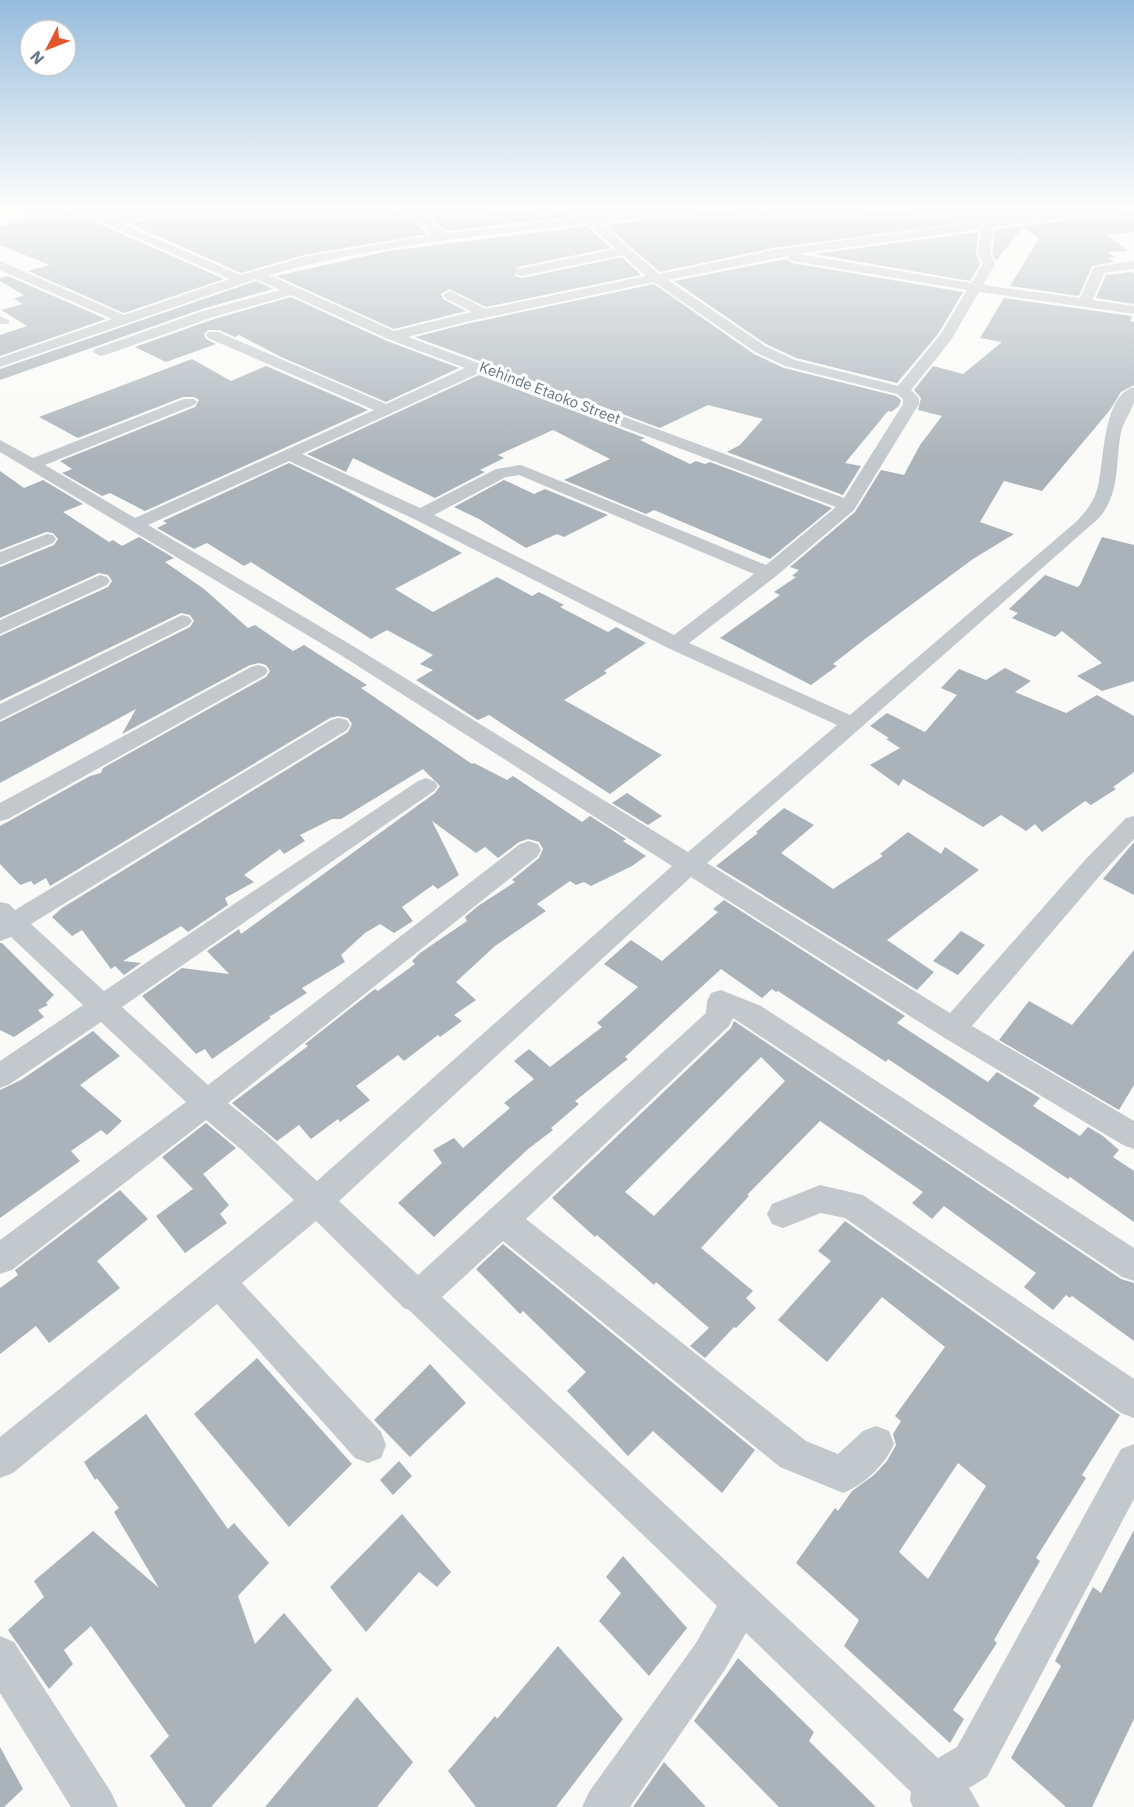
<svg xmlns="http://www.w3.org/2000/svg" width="1134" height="1807" viewBox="0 0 1134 1807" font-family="'IBM Plex Sans',sans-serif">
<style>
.building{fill:#aab3b9;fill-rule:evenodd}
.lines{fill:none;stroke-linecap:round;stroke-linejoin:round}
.minor{fill:#c3c8cc;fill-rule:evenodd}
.labels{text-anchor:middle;stroke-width:6;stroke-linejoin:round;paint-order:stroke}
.far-street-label{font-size:15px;fill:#657683;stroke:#fff}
</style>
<rect width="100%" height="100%" fill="#fafaf8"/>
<g class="building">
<polygon points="17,206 57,206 68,210 224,279 124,313 28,271 50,265 0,245 0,227 34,216"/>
<polygon points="87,206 395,206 428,234 304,255 241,273 130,224 153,218 153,210 112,217"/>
<polygon points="414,206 495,206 495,212 556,207 571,217 447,231"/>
<polygon points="578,206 664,206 592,214"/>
<polygon points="754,206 866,206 875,213 927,206 1093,206 773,248 660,272 605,225"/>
<polygon points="1134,212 1134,232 1107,235 1129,251 1108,252 1115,257 1108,258 1114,262 1092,266 1079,296 1010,286 1039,238 1023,227 996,261 992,253 996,229"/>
<polygon points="587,226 611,248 517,267 515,276 522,278 622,257 641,275 486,307 449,289 441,294 443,299 466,311 394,329 276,276 388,251"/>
<polygon points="978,232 976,253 980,264 970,281 814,254"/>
<polygon points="786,259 792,263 963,292 938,334 897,383 796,358 766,344 674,281"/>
<polygon points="1131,272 1134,274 1134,304 1096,298 1106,275"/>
<polygon points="8,276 106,319 0,356 0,335 27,326 1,310 23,304 14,299 24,295 0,281 0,278"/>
<polygon points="256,281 273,289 202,309 0,380 0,369"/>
<polygon points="654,284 754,354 784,368 896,396 901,400 899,406 891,412 888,411 845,463 861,466 843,495 727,452 740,445 763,419 708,405 660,428 415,337 466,324"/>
<polygon points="291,297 387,341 459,368 386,402 281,357 239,335 235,337 219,330 208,330 204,334 206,339 216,344 166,362 135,347 214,319"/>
<polygon points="1004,298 1132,316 1130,321 1134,322 1134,385 1121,392 1110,410 1042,491 1004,481 980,522 1014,534 973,559 865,639 833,664 837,666 811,685 720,638 780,595 774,592 796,577 792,576 799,570 790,567 855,512 881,470 904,475 920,445 942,416 918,410 921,398 914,390 933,366 963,374 1002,342 980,338"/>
<polygon points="192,359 231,381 266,366 368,410 145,511 110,493 102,496 62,473 72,469 60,461 195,407 199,400 194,397 183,397 78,438 39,417"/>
<polygon points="479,375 645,438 640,440 690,464 696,461 705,464 710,462 832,508 770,559 654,510 646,514 564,480 610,459 553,430 498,455 504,458 480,470 485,472 435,498 353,458 346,472 307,454"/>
<polygon points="289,463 339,487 462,553 395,589 433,612 497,577 532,596 539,592 564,605 560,607 608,632 616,627 646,643 604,671 607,673 564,700 662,755 610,794 489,715 478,720 416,680 433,670 420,664 433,655 387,630 371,639 251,562 244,566 207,543 194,549 157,528 167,523 163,521"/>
<polygon points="0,471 24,488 43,480 83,504 63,512 109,542 113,540 122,546 139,537 174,558 165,562 204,589 248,628 255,625 293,651 304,645 367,685 361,688 472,764 474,763 507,780 513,776 582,822 590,816 626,839 623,841 646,856 632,866 591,886 584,882 576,885 570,881 537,904 546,911 495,946 456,982 476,1000 454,1015 462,1021 440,1037 438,1035 404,1061 398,1055 356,1086 370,1100 340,1122 338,1119 311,1139 299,1125 277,1141 232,1103 308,1046 305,1044 375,989 378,991 415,964 412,961 420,953 467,921 465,917 478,906 515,882 512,880 539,858 543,849 539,842 528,839 519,842 498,858 485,847 476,853 432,821 459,875 438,889 433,885 402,907 413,921 394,933 380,924 365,933 341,955 345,962 302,988 307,993 269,1017 271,1018 212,1059 205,1049 196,1054 142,996 182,968 229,974 207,951 239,929 241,934 435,793 440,786 423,769 341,819 332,819 300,835 305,841 284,854 280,849 244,875 254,882 225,898 228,905 188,932 181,926 123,961 141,963 124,975 115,966 111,969 82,930 72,936 52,917 62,908 348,732 352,724 348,718 338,716 330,718 50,886 46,878 34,885 31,881 20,885 0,864 0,826 90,776 101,773 103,768 266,677 270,671 266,665 259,663 250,665 122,734 136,709 0,783 0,722 190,627 194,621 190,615 181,613 0,701 0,636 108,587 112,581 108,575 99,573 0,618 0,567 54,545 58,539 53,533 46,532 0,550"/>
<polygon points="504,480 534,494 545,489 608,515 564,537 557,534 526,548 479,519 454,507"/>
<polygon points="1102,537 1134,545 1134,681 1102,691 1077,676 1102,663 1062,631 1055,637 1012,618 1018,613 1009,609 1045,575 1077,587 1080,585"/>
<polygon points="1005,668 1031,681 1015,692 1066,713 1097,695 1134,716 1134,772 1113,787 1116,789 1091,805 1085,801 1042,832 1035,824 1026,831 1001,815 983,827 903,779 899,786 870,765 900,748 886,739 889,738 870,726 887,713 925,732 957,695 941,688 959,669 986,680"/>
<polygon points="627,793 662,816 648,825 612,803"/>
<polygon points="784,808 814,825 781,853 833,889 883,856 880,854 908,832 941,854 945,847 979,870 887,940 934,972 917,990 716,866 758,833 756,832"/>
<polygon points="1134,842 1134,895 1103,879"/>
<polygon points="724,900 905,1016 897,1023 980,1077 988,1082 997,1072 1040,1098 1033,1106 1080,1136 1088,1127 1103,1136 1119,1150 1113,1157 1134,1171 1134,1222 1070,1177 1068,1179 888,1059 886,1062 778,991 776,992 772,989 762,998 721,969 625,1057 628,1059 575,1101 579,1104 551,1128 553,1130 528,1149 434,1237 398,1203 442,1163 433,1150 454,1138 463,1148 510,1108 504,1103 534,1079 514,1061 529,1049 550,1067 602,1027 597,1023 638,987 604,964 631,940 662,961 718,912 713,909"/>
<polygon points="961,931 985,945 958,975 933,961"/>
<polygon points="0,943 2,943 54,995 46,1003 48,1005 38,1010 44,1017 14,1037 0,1030"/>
<polygon points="1134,950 1134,1085 1119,1110 999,1040 1029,1001 1072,1025"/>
<path d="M 734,1021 L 1121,1279 L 1134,1283 L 1134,1341 L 1072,1296 L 1070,1298 L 1066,1295 L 1053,1310 L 1024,1287 L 1036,1273 L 944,1206 L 932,1219 L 912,1203 L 923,1192 L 820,1121 L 747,1195 L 749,1196 L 701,1248 L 753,1291 L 746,1298 L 756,1308 L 736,1328 L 734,1327 L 705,1358 L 690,1346 L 709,1328 L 656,1282 L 654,1285 L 597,1235 L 595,1237 L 552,1198 L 731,1028 ZM 761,1057 L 785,1081 L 654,1216 L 625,1192 Z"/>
<polygon points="93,1031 120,1056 80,1085 122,1121 107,1135 101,1130 71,1151 80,1161 0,1218 0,1090 21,1080"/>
<polygon points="206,1123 236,1148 203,1174 229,1205 220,1214 227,1223 185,1253 156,1216 193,1189 162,1157"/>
<polygon points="120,1190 148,1219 97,1261 120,1288 49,1343 36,1326 0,1354 0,1288 18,1275 15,1270"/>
<path d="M 845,1221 L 1120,1415 L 1082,1475 L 1086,1478 L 1036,1558 L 1040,1561 L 994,1640 L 997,1643 L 953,1710 L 964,1719 L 950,1743 L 844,1646 L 859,1620 L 796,1563 L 835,1508 L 838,1511 L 852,1491 L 874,1475 L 887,1461 L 896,1445 L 893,1434 L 901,1421 L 895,1416 L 945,1347 L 882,1297 L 827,1362 L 778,1320 L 831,1261 L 818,1251 ZM 958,1463 L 986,1486 L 928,1579 L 899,1552 Z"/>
<polygon points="503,1244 755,1450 722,1493 653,1431 628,1456 567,1391 586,1372 523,1311 520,1314 476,1269"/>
<polygon points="257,1358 352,1464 289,1527 194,1414"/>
<polygon points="430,1364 466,1403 410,1457 374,1420"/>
<polygon points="146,1414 228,1529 234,1523 269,1563 238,1596 255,1644 284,1613 332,1670 211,1807 186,1807 150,1756 169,1736 91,1626 64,1650 73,1664 49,1689 8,1630 44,1597 34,1581 93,1531 159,1588 114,1512 119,1508 97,1478 95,1480 84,1462"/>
<polygon points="399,1461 412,1476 393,1495 380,1480"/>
<polygon points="402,1514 451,1572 437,1587 419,1572 366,1632 330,1587"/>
<polygon points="1134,1530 1134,1719 1092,1807 1066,1807 1011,1758 1061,1666 1055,1661 1093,1587 1101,1593"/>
<polygon points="623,1556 687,1628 649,1676 599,1621 621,1593 606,1577"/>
<polygon points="558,1646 623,1719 556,1807 476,1807 448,1771 495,1716 497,1719"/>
<polygon points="738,1658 814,1732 809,1741 876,1807 779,1807 694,1721"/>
<polygon points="357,1697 413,1762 377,1807 265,1807"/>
<polygon points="0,1747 23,1789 4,1807 0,1807"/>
<polygon points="664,1762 706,1807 633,1807"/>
</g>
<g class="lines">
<g class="minor">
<path d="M 65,206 L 81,206 L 112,219 L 152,212 L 152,216 L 123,224 L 241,275 L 304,257 L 433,235 L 397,206 L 410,206 L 446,233 L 578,218 L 558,206 L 573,206 L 592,216 L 685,206 L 722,206 L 716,209 L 600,223 L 659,274 L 773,250 L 1014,217 L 1113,206 L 1134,206 L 1134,210 L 994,227 L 990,253 L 995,264 L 983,285 L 1080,298 L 1094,267 L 1134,261 L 1134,269 L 1104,273 L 1093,300 L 1134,306 L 1134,314 L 979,292 L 951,340 L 911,390 L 919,398 L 919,404 L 854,510 L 775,577 L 689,643 L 850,715 L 1077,521 C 1086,511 1093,503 1097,490 C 1105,465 1101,396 1134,387 C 1134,391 1134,398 1134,402 C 1131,412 1124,421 1121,432 C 1115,463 1121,492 1099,518 L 707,863 L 950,1013 L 1085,860 L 1126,818 L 1134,816 L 1134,839 L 1103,872 L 972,1026 L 1134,1121 L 1134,1149 L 1123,1145 L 943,1037 L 691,877 L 339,1201 L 418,1275 L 706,1013 L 707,1001 L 711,993 L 721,990 L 761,1006 L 1134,1248 L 1134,1281 L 1122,1277 L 733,1018 L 729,1026 L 526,1219 L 806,1441 L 838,1454 L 863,1431 L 876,1426 L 889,1431 L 894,1444 C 885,1465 864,1485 843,1493 L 780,1467 L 503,1241 L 442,1297 L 938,1758 L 957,1747 L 1121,1449 L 1134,1444 L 1134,1499 L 987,1777 L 969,1788 L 980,1807 L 913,1807 L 910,1801 L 911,1792 L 746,1633 L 724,1671 L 630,1807 L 582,1807 L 589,1792 L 696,1643 L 717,1606 L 409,1310 L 404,1308 L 316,1221 L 242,1283 L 381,1432 L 386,1445 L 381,1458 L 368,1463 L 355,1458 L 217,1304 L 13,1473 L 0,1478 L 0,1437 L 294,1200 L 243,1151 L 206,1120 L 12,1270 L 0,1274 L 0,1240 L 186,1102 L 101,1022 L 10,1084 L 0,1088 L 0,1061 L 83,1005 L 11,937 L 0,941 L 0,902 L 9,904 L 15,910 L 331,720 L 339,718 L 347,720 L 350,725 L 347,730 L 31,924 L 104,991 L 418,781 L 426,778 L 434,781 L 438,786 L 434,791 L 122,1007 L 208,1085 L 520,844 L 529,841 L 538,844 L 541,850 L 538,856 L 228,1103 L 265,1133 L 317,1181 L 672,866 L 339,654 L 0,452 L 0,440 L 33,458 L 184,399 L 194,399 L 197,402 L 194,405 L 45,465 L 135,518 L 374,410 L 208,338 L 206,335 L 208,332 L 218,332 L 386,404 L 465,368 L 388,339 L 291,295 L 213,317 L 105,355 L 100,356 L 93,352 L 95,349 L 203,311 L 280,290 L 256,279 L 0,367 L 0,358 L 112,319 L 0,270 L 0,261 L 124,315 L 230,279 ZM 588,224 L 616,249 L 517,269 L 516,272 L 517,275 L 522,276 L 623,255 L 646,276 L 486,309 L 450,291 L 443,295 L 445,298 L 472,312 L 394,331 L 269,275 C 373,245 481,236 588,224 ZM 981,229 L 978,253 L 983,264 L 971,283 L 799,254 ZM 788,256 L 789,260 L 793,261 L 967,290 L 940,335 L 898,386 L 795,360 L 765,346 L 668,280 ZM 654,282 L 755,352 L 785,366 L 897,394 L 903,399 L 903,404 L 844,498 L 408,337 L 465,322 ZM 479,373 L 836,507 L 766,565 L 521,465 L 496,469 L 420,508 L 302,454 ZM 289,461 L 414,519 L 668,648 L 837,725 L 688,852 L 353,646 L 148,525 ZM 519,475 L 754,574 L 674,635 L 434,515 L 506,477 Z"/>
<polygon points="0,316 10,321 8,324 0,324"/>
<polygon points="47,534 53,535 56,539 53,543 0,565 0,552"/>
<polygon points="100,575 107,577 110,581 107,585 0,634 0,620"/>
<polygon points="182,615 189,617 192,621 189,625 0,720 0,704"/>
<polygon points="258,665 265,667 268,671 265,675 8,819 0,821 0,803 251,667"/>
<polygon points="820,1185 863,1195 1134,1379 1134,1418 1121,1413 845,1218 821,1213 783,1228 772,1224 767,1214 772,1204"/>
<polygon points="0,1636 14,1642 111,1792 118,1807 71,1807 0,1693"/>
</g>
</g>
<linearGradient id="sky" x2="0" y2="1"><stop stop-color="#96bcdc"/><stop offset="0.45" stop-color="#fdfdfc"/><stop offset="1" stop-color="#fdfdfc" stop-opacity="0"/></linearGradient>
<rect width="1134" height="459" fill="url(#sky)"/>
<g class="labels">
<g class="far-street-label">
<text transform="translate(550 393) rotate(21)" y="5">Kehinde Etaoko Street</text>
</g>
</g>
<g transform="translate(48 48) rotate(228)"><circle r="28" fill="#ffffff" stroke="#c1c8cd" stroke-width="1.5"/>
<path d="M0-4.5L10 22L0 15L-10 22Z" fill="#e4572e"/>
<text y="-9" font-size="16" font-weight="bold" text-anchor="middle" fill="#657683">N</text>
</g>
</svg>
